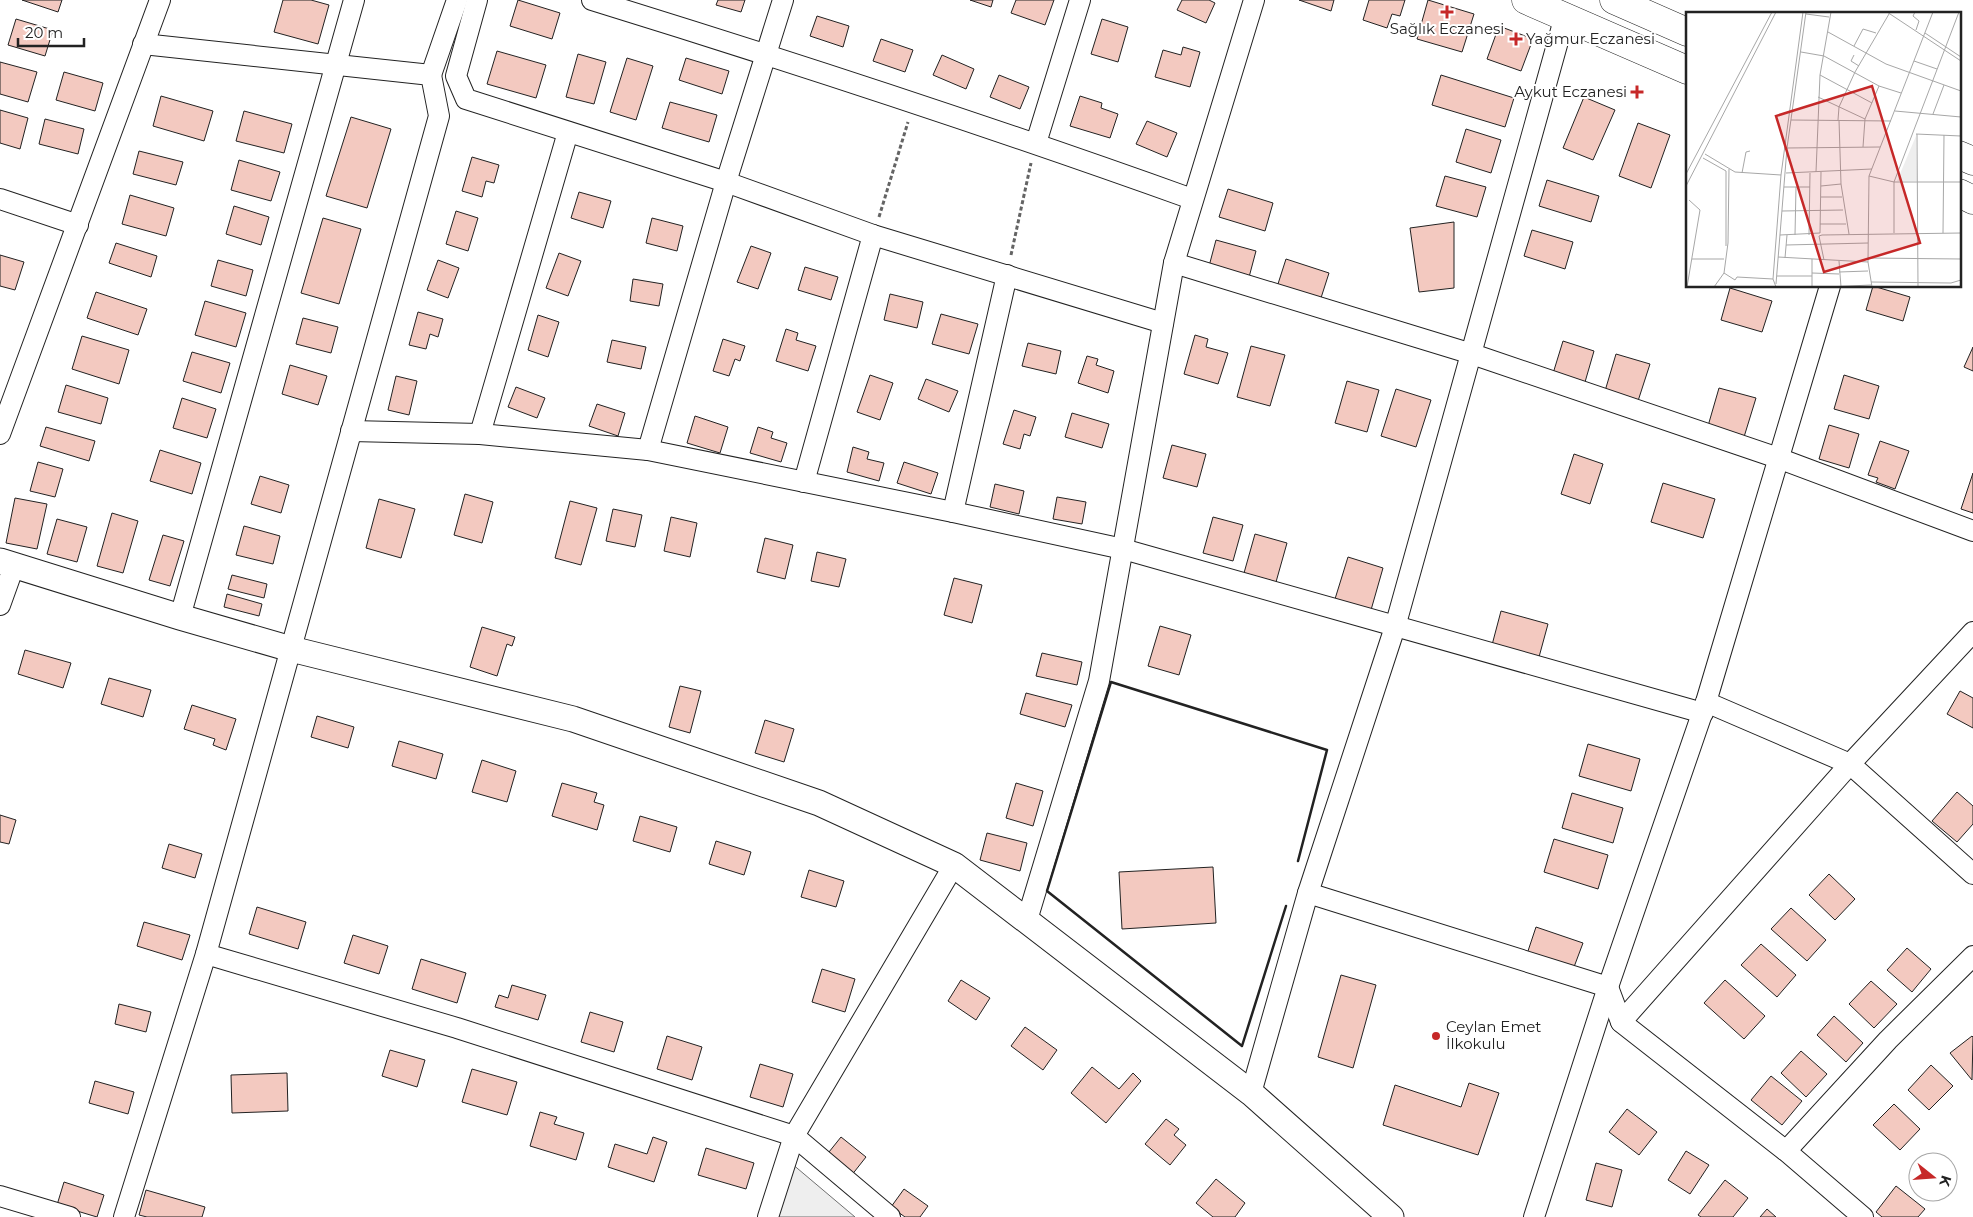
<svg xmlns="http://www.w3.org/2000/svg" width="1973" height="1217" viewBox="0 0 1973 1217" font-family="Montserrat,sans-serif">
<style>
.green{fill:#eee;stroke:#6f6f6f}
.building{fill:#f3c9c0;stroke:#222}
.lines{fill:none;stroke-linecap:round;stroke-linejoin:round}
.minor-casing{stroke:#222;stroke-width:22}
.tertiary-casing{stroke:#222;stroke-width:27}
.secondary-casing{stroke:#222;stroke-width:29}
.path{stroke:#646464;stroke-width:3;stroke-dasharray:4 2.5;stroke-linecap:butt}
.minor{stroke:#fff;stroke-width:20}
.tertiary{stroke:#fff;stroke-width:25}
.secondary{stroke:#fff;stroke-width:28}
.wall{stroke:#222;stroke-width:2.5}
.poi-dot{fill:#c62828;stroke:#fff;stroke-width:2}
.labels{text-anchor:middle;stroke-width:4;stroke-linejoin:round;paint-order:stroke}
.poi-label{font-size:15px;fill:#222;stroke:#fff;text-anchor:start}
.inset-road{fill:none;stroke:#a7a7a7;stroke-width:1}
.view{fill:#c62828;fill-opacity:0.15;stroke:#c62828;stroke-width:2.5}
.inset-edge{fill:none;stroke:#222;stroke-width:2.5}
</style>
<rect width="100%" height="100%" fill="#fff"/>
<polygon class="green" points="791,1163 855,1217 776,1217"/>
<g class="building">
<polygon points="22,0 62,0 58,12"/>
<polygon points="283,0 311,0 329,5 318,44 274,32"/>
<polygon points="518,0 560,13 552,39 510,26"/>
<polygon points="718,0 745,0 741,12 716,5"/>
<polygon points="970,0 993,0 991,7"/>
<polygon points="1016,0 1054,0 1045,25 1011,13"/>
<polygon points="1182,0 1209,0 1215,3 1206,23 1177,10"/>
<polygon points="1299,0 1334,0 1331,11"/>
<polygon points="1369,0 1405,0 1400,16 1392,14 1387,28 1363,20"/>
<polygon points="1428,0 1474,14 1462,52 1417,39"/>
<polygon points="817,16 849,26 843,47 810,36"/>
<polygon points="16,19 53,30 45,56 8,45"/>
<polygon points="1102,19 1128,27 1118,62 1091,54"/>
<polygon points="1499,26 1533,39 1521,71 1487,59"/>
<polygon points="881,39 913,50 905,72 873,61"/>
<polygon points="1183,47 1200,52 1190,87 1155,77 1163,50 1181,55"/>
<polygon points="497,51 546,65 536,98 487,84"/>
<polygon points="578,54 606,62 594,104 566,97"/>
<polygon points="942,55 974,69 966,89 933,75"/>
<polygon points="627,58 653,66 636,120 610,112"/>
<polygon points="686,58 729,71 722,94 679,80"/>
<polygon points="0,62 37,72 28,102 0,94"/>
<polygon points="64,72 103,83 95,111 56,100"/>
<polygon points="999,75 1029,87 1020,109 990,97"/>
<polygon points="1441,75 1514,98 1505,127 1432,105"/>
<polygon points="161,96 213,111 204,141 153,126"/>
<polygon points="1080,96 1102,103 1101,108 1118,114 1110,138 1070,126"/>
<polygon points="1584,97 1615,110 1593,160 1563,148"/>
<polygon points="670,102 717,115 709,142 662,128"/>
<polygon points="0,110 28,118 20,149 0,143"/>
<polygon points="244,111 292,124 284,153 236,141"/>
<polygon points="351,117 391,129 367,208 326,196"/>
<polygon points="45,119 84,129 78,154 39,144"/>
<polygon points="1147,121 1177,133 1167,157 1136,144"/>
<polygon points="1638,123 1670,135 1651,188 1619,176"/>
<polygon points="1466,129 1501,140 1491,173 1456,162"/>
<polygon points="139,151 183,162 176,185 133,174"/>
<polygon points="472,157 499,165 494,183 486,181 482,197 462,191"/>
<polygon points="239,160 280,172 271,201 231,190"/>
<polygon points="1445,176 1486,187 1477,217 1436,206"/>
<polygon points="1547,180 1599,196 1591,222 1539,206"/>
<polygon points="1228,189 1273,203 1265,231 1219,217"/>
<polygon points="579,192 611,201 603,228 571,218"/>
<polygon points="130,195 174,208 166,236 122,224"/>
<polygon points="234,206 269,217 261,245 226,234"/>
<polygon points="456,211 478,218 468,251 446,244"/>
<polygon points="323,218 361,229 339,304 301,293"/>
<polygon points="652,218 683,226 677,251 646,243"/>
<polygon points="1454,222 1454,288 1419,292 1410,228"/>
<polygon points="1532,230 1573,242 1565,269 1524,256"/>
<polygon points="1216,240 1256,251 1248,281 1208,270"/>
<polygon points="116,243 157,256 151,277 109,263"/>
<polygon points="751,246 771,253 758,289 737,282"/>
<polygon points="559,253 581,261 568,296 546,288"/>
<polygon points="0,255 24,262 15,290 0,286"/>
<polygon points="1286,259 1329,273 1320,301 1277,287"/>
<polygon points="218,260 253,270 246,296 211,286"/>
<polygon points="438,260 459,268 448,298 427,290"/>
<polygon points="805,267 838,277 831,300 798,290"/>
<polygon points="633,279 663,284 659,306 630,301"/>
<polygon points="1873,286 1910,297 1903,321 1866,310"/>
<polygon points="1730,288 1772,301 1762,332 1721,320"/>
<polygon points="96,292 147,309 138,335 87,318"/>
<polygon points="890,294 923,302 917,328 884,320"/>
<polygon points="205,301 246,313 236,347 195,335"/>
<polygon points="418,312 443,319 438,337 430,334 426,349 409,345"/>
<polygon points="941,314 978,324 969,354 932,344"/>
<polygon points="538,315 559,322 548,357 528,350"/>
<polygon points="303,318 338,327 331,353 296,344"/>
<polygon points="786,329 798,333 796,340 816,346 808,371 776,361"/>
<polygon points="1195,335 1208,339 1206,347 1228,353 1218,384 1184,374"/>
<polygon points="82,336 129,350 119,384 72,369"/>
<polygon points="723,339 745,346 740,361 735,359 729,376 713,371"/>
<polygon points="612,340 646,347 641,369 607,362"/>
<polygon points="1563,341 1594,351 1583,389 1551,380"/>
<polygon points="1028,343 1061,351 1056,374 1022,366"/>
<polygon points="1251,346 1285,355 1270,406 1237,397"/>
<polygon points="1973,347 1973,371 1964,367"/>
<polygon points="192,352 230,363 221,393 183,381"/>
<polygon points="1616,354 1650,364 1638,401 1605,391"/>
<polygon points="1087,356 1098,359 1096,365 1114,371 1108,393 1078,383"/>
<polygon points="290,365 327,376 318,405 282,394"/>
<polygon points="870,375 893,383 880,420 857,412"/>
<polygon points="1844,375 1879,386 1869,419 1834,409"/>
<polygon points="396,376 417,381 409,415 388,410"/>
<polygon points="926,379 958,391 949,412 918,399"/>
<polygon points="1347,381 1379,390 1367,432 1335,423"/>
<polygon points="66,385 108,398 101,424 58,412"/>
<polygon points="516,387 545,398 537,418 508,407"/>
<polygon points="1719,388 1756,398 1744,437 1708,426"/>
<polygon points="1396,389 1431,400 1416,447 1381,436"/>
<polygon points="182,398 216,409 207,438 173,428"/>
<polygon points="597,404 625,413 618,436 589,426"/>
<polygon points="1014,410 1036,417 1030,436 1024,434 1020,449 1003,444"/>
<polygon points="1072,413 1109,424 1102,448 1065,437"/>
<polygon points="695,416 728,427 720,453 687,443"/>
<polygon points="1829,425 1859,434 1849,468 1819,459"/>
<polygon points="46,427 95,441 89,461 40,446"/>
<polygon points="758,427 773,432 771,438 787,443 781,462 750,453"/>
<polygon points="1880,441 1909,451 1895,489 1876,482 1878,478 1868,475"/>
<polygon points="1172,445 1206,454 1197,487 1163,478"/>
<polygon points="853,447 869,452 867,459 884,463 879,481 847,472"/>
<polygon points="160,450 201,463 192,494 150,481"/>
<polygon points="1574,454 1603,464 1590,504 1561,494"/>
<polygon points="38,462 63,469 55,497 30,491"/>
<polygon points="904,462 938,473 931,494 897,483"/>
<polygon points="1973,473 1973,513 1961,509"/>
<polygon points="260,476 289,485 281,513 251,504"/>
<polygon points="1663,483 1715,499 1703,538 1651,522"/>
<polygon points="995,484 1024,491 1019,514 990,507"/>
<polygon points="465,494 493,502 482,543 454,535"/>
<polygon points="1057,497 1086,502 1082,524 1053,519"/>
<polygon points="15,498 47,504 37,549 6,543"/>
<polygon points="379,499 415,509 401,558 366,548"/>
<polygon points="570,501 597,508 581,565 555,558"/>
<polygon points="613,509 642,515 635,547 606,541"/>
<polygon points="112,513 138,521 123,573 97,566"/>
<polygon points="671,517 697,523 690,557 664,551"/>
<polygon points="1213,517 1243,525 1233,561 1203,553"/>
<polygon points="57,519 87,527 77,562 47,554"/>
<polygon points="244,526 280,536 273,564 236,555"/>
<polygon points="1255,534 1287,543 1276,582 1244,573"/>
<polygon points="163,535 184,541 170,586 149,580"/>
<polygon points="765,538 793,545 785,579 757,572"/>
<polygon points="817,552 846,559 839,587 811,581"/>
<polygon points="1348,557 1383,568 1371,610 1335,599"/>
<polygon points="232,575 267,584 264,598 228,589"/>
<polygon points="954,578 982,585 972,623 944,615"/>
<polygon points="227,594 262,604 259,616 224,607"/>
<polygon points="1501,611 1548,624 1539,657 1492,645"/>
<polygon points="1160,626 1191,635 1179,675 1148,666"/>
<polygon points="482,627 515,637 512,646 507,644 497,676 470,667"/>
<polygon points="25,650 71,663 63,688 18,674"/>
<polygon points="1042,653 1082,662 1077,685 1036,676"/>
<polygon points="109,678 151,690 143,717 101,704"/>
<polygon points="680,686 701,691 690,733 669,727"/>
<polygon points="1960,691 1973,698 1973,728 1947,714"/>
<polygon points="1026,693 1072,705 1065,727 1020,714"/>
<polygon points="192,705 236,719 226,750 213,745 215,739 184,729"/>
<polygon points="317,716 354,727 348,748 311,737"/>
<polygon points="765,720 794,729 784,762 755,753"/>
<polygon points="399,741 443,754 436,779 392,766"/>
<polygon points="1588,744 1640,759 1631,791 1579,776"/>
<polygon points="482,760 516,771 507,802 472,792"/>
<polygon points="562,783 597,793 594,802 604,805 597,830 552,816"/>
<polygon points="1016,783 1043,791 1033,826 1006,818"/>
<polygon points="1957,792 1973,806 1973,824 1957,842 1932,821"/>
<polygon points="1572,793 1623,808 1613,843 1562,828"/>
<polygon points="0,815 16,820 9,844 0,842"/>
<polygon points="640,816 677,827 670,852 633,841"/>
<polygon points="987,833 1027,843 1020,871 980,860"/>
<polygon points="1554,839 1608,855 1598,889 1544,872"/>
<polygon points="716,841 751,852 744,875 709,864"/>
<polygon points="169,844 202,854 195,878 162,868"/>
<polygon points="1213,867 1216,923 1122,929 1119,872"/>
<polygon points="809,870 844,881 836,907 801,897"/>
<polygon points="1829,874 1855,899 1835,920 1809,895"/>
<polygon points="257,907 306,922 298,949 249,934"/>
<polygon points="1791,908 1826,940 1807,961 1771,929"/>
<polygon points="144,922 190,935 182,960 137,946"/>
<polygon points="1536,927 1583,943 1571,975 1525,960"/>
<polygon points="353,935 388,946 379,974 344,963"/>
<polygon points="1761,944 1796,975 1777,997 1741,965"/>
<polygon points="1907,948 1931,969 1912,992 1887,970"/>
<polygon points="421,959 466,973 457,1003 412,989"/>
<polygon points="822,969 855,979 845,1012 812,1002"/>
<polygon points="1341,975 1376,985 1353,1068 1318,1057"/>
<polygon points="961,980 990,998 976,1020 948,1001"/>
<polygon points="1725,980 1765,1016 1744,1039 1704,1003"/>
<polygon points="1871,981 1897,1004 1874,1028 1849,1004"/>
<polygon points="512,985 546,995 538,1020 495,1007 499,995 508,998"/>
<polygon points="119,1004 151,1012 146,1032 115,1024"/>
<polygon points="590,1012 623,1022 614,1052 581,1042"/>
<polygon points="1834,1016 1863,1043 1846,1062 1817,1035"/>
<polygon points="1025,1027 1057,1050 1043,1070 1011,1046"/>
<polygon points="667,1036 702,1047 692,1080 657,1069"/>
<polygon points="1972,1036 1973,1037 1972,1080 1950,1053"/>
<polygon points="390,1050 425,1060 417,1087 382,1076"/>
<polygon points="1801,1051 1827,1074 1806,1097 1781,1073"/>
<polygon points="760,1064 793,1074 783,1107 750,1097"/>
<polygon points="1931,1065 1953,1086 1929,1110 1908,1090"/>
<polygon points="1092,1067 1119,1089 1133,1073 1141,1081 1106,1123 1071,1093"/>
<polygon points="472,1069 517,1082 507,1115 462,1102"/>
<polygon points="287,1073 288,1111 232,1113 231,1075"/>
<polygon points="1771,1076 1802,1101 1782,1125 1751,1100"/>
<polygon points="95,1081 134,1092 128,1114 89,1103"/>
<polygon points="1469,1083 1499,1093 1478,1155 1383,1125 1395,1085 1461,1107"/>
<polygon points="1894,1104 1920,1129 1900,1150 1873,1125"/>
<polygon points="1627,1109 1657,1132 1639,1155 1609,1132"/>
<polygon points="540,1112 557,1117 554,1124 584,1133 576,1160 530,1146"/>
<polygon points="1166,1119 1179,1129 1174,1135 1186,1145 1170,1165 1145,1144"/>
<polygon points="653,1137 667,1142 654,1182 608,1167 615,1144 647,1154"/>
<polygon points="841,1137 866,1157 851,1176 825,1157"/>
<polygon points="706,1148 754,1163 746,1189 698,1175"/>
<polygon points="1686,1151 1709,1165 1690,1194 1668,1180"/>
<polygon points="1596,1163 1622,1170 1612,1207 1586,1200"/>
<polygon points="1216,1179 1245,1203 1235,1217 1213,1217 1196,1203"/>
<polygon points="1725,1180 1748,1198 1733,1217 1701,1217 1698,1215"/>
<polygon points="64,1182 104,1195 97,1217 57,1205"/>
<polygon points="1896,1186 1925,1209 1918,1217 1882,1217 1876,1212"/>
<polygon points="904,1189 928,1206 920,1217 905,1217 891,1207"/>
<polygon points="146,1190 205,1207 202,1217 147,1217 139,1215"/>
<polygon points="1767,1209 1776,1217 1760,1217"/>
</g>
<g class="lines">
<g class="minor-casing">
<g id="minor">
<polyline points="477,0 456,76 466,99 726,182 873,235 1163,323"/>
<path d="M 592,0 C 793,62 994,128 1192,199"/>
<polyline points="431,75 457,0"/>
<polyline points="1036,143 1080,0"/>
<polyline points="0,199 78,225"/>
<polyline points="1174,263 1472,354 1778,458 1973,531"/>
<polyline points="351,431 480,434 648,450 953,512 1123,549 1703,713"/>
<polyline points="0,434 160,0"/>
<polyline points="480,434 568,132"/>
<polyline points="648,450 726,182 783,0"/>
<polyline points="804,482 873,235"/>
<polyline points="953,512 1007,275"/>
<polyline points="0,605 14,566"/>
<polyline points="180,617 354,0"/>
<polyline points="1706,702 1850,764 1973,874"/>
<polyline points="1308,893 1608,987 1621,1022 1850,764 1973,632"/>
<polyline points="1027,920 1099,681 1174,263 1254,0"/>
<polyline points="206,954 457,1028 794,1136 890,1217"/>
<polyline points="1621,1022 1786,1151 1863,1217"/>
<polyline points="1251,1093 1308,893 1395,627 1565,16"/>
<polyline points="1786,1151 1888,1040 1973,956"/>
<polyline points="0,1196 70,1217"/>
<polyline points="124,1217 206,954 439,116 431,75 143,44"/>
<polyline points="768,1217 794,1136 954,865"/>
<polyline points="1534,1217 1608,987 1706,702 1830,286"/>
</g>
</g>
<g class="tertiary-casing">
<polyline id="tertiary" points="0,561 180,617 291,649 573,719 819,803 954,865 1251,1093 1391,1217"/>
</g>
<g class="secondary-casing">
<g id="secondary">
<polyline points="1526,0 1687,70"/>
<polyline points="1614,0 1687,32"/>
<polyline points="1959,155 1973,161"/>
<polyline points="1959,193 1973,200"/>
</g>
</g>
<g class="path">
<polyline points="879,217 908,122"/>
<polyline points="1011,255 1031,163"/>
</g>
<use href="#minor" class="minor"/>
<use href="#tertiary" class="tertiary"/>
<use href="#secondary" class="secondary"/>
<polyline class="wall" points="1286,906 1242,1046 1047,891 1111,682 1327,750 1298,861"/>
</g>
<g class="poi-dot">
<path d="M1444.5 4.5h5v5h5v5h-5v5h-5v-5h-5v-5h5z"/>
<path d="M1513.5 31.5h5v5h5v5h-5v5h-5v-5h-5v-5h5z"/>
<path d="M1634.5 84.5h5v5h5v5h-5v5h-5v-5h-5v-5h5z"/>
<circle cx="1436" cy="1036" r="5"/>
</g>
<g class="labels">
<g class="poi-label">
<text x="1447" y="34" text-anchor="middle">Sağlık Eczanesi</text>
<text x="1526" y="44">Yağmur Eczanesi</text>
<text x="1627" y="97" text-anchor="end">Aykut Eczanesi</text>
<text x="1446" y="1032">Ceylan Emet<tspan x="1446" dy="17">İlkokulu</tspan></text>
</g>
</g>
<g transform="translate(1686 12)">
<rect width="275" height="275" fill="#fff"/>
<path d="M 230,124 L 231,169 L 211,169 Z" fill="#eee"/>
<path class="inset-road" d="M 201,0 L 275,49M 229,0 L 227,4 L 233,9 L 230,18M 120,2 L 143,5M 142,20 L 200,52 L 275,79M 239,21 L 275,45M 168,34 L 177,17 L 190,21M 115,40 L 138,44 L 193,74 L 215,81M 168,43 L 165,49 L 173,54M 228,49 L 251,57M 134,63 L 186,91M 132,85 L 179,107 L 177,135M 209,99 L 275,105M 247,102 L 258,73M 179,107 L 193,74M 105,108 L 205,109M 152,108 L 153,95 L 169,60 L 203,2M 153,108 L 155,172 L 163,222M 230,122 L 275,124M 231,122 L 232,275M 101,136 L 194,135M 19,142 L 49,160 L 95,163M 17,146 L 40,159M 40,159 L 40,234M 130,160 L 134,63 L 145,0M 56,161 L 60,140 L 64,139M 100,161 L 186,157M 0,162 L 86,0M 183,164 L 208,170 L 275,170M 0,174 L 90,0M 135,174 L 155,172M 98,175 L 124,175M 135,185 L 156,185M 96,199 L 157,198M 134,212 L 160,212M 208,221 L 208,170 L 273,0M 257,221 L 258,123M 94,223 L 134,221 L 135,160M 109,223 L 110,175M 123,223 L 124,161M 100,233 L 182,231M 92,245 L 182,250M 99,246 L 101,223M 182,246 L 275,247M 6,247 L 38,247M 126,247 L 126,275M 138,248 L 133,224 L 136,223 L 275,221M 153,249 L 155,275M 153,260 L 182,259M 38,261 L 49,268 L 51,265 L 87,267M 126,261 L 153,262M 91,264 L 126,264M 185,270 L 265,271 L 275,268M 90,272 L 101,136 L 120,0M 1,275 L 14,198 L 3,188M 28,275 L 38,261 L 42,231 L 43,157M 90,275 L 87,267 L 95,163 L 117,0M 140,275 L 185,273M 186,275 L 182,250 L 183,164 L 247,0"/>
<path class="view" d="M 186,74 L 234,231 L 138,260 L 90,104 Z"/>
<rect width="275" height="275" class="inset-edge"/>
</g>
<g transform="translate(1933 1177) rotate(107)"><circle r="24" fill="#ffffff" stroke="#a7a7a7"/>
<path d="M0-4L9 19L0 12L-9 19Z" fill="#c62828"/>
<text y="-8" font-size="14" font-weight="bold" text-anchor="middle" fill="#222222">K</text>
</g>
<path d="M18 38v8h66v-8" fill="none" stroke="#222222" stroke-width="2.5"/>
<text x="25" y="38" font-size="15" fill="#222222" stroke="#ffffff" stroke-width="4" paint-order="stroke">20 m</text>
</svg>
